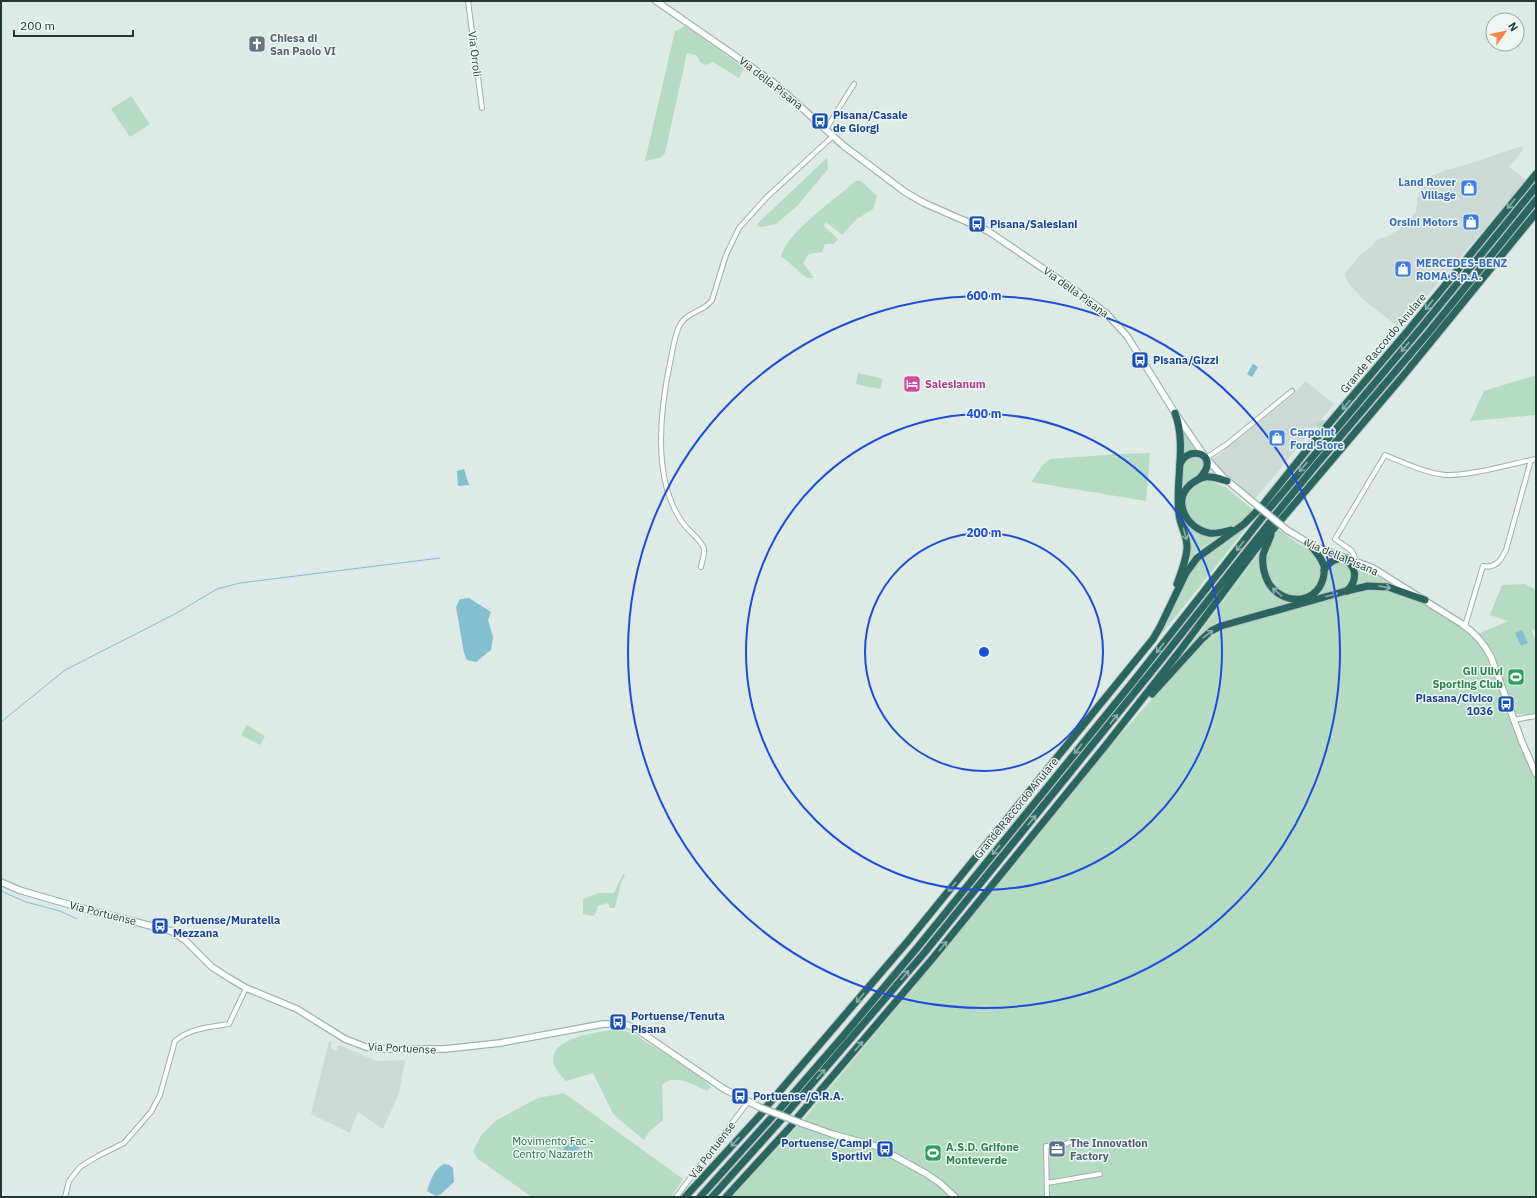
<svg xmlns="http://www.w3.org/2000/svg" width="1537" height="1198" viewBox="0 0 1537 1198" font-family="'IBM Plex Sans',sans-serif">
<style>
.built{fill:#ccd9d4}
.green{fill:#b5dcc3}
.water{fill:#83bed1}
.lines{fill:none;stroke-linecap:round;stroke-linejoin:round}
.stream{stroke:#83bed1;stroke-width:1}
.street-casing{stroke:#a0b1ad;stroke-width:6}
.secondary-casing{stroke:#9cb6af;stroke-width:8}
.highway-casing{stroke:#bcc4c2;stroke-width:9}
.street{stroke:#fff;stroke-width:4}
.secondary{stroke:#fff;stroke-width:5.5}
.highway{stroke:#2a665f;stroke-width:7}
.secondary-bridge-casing{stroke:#9cb6af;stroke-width:8;stroke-linecap:butt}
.secondary-bridge{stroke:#fff;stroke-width:5.5}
.oneway{stroke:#8caea9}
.ring{fill:none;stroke:#1d4ed8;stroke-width:2}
.labels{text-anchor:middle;stroke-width:3;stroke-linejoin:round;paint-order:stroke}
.worship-label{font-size:11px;font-weight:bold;fill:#5b616d;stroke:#eef6f3;text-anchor:start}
.street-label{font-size:11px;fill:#1f3935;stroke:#eef6f3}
.transit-label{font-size:11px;font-weight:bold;fill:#164399;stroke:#eef6f3;text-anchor:start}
.shop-label{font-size:11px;font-weight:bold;fill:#366cbe;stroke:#eef6f3;text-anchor:end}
.hotel-label{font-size:11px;font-weight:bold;fill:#b23c85;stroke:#eef6f3;text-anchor:start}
.leisure-label{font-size:11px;font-weight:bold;fill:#27864d;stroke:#eef6f3;text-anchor:end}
.park-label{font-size:11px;fill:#28714b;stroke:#eef6f3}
.service-label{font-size:11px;font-weight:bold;fill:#4e5e75;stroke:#eef6f3;text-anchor:start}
.centre{fill:#1d4ed8;stroke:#eef6f3;stroke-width:2}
.ring-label{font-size:12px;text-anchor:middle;font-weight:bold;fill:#1d4ed8;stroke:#eef6f3;stroke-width:3;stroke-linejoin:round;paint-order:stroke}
</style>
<rect width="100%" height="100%" fill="#ddeae5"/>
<g class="built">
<polygon points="1522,146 1523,150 1509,167 1526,180 1400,328 1366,302 1348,283 1345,275 1346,272 1359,256 1373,245 1376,240 1388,236 1398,230 1409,220 1416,212 1418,194 1426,180 1433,175 1447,170 1469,164"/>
<polygon points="1306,381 1334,404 1254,500 1224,474 1212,460 1294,394"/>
<polygon points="329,1041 332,1042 331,1048 336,1051 339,1045 376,1061 405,1060 399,1093 383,1129 358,1112 350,1133 311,1114"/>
</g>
<g class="green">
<polygon points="685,26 744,68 739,78 713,62 706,65 700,62 696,55 687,53 665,153 660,158 645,161 675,31"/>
<polygon points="131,96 150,124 130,137 111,109"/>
<polygon points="827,158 828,169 797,206 776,224 760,227 757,224"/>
<path d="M 856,181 L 861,181 L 877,196 L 873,209 L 857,219 L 842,235 L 826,222 L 824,226 L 838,239 L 834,244 L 825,244 L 822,252 L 809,254 L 803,263 L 814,278 L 807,278 L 781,256 C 786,234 837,197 856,181 Z"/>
<polygon points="858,373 883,379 880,389 856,384"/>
<polygon points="1536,375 1536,415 1470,421 1484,391"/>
<polygon points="1325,420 1326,421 1318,431 1314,422"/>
<polygon points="1182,429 1198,452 1186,455 1182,454"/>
<polygon points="1150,453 1146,501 1031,482 1043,465 1050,459 1120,454"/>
<path d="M 1195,456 L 1204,458 L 1205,468 L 1181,495 C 1182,480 1178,462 1195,456 Z"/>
<path d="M 1210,481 L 1227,488 L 1253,510 C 1248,516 1241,524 1233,528 C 1219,534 1192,530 1187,515 C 1181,498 1192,482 1210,481 Z"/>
<path d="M 1256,516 L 1160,636 C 1172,617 1176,593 1189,574 C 1203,553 1236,532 1256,516 Z"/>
<path d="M 1184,520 C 1193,533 1203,535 1218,537 L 1196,552 L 1186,565 L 1190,542 Z"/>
<path d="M 1278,529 C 1284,533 1289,538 1295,542 C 1302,546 1310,549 1315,556 C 1321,563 1322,571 1319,579 C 1310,611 1272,597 1267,569 C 1266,565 1265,561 1266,557 C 1267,546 1272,538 1278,529 Z"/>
<polygon points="1262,549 1261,555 1274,594 1283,600 1295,602 1224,622 1178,662"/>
<path d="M 1340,562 C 1347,563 1350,569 1353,576 L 1348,587 L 1310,599 L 1331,565 Z"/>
<polygon points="1356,566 1374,574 1392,585 1355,585 1358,578"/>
<polygon points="1525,584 1536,590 1536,631 1531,629 1536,641 1536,716 1534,716 1511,713 1478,634 1508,621 1490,615 1502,585"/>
<polygon points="1365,589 1393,590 1422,602 1469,632 1483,648 1527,762 1536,777 1536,1197 731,1197 798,1126 929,969 1119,736 1202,643 1227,627"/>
<polygon points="247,725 265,736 260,745 241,735"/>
<polygon points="623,874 625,875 621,883 615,908 610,908 608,903 598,906 597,911 594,916 583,914 583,899 598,893 614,893"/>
<path d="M 619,1029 L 635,1034 L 646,1042 L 692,1070 L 711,1087 L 707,1091 C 693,1085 675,1073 662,1085 L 663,1120 L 649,1132 L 644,1140 L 613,1114 L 593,1073 L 566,1081 C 563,1077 558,1073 556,1069 C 540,1037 601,1032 619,1029 Z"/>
<polygon points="564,1093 683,1179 672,1195 674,1196 673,1197 532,1197 478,1159 473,1151 482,1134 497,1120 538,1098"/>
</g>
<g class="water">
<polygon points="1253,364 1258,367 1252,377 1247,374"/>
<polygon points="464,469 469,485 458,486 457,471"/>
<polygon points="469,598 491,612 488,620 493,637 491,650 476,662 467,660 464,653 456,607 460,599"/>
<polygon points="1522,630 1528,643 1521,646 1515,633"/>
<polygon points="571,1143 580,1144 578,1150 568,1156 564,1153 564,1147"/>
<path d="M 444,1164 L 449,1165 L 453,1168 L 454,1182 L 441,1194 L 436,1196 L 427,1191 C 430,1181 434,1169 444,1164 Z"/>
</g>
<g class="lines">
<g class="stream">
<polyline points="1,722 65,670 173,615 217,589 240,583 440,558"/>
<polyline points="1,891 26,902 60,911 77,919"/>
</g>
<g class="street-casing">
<g id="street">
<polyline points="468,1 482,108"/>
<polyline points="826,129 854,84"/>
<polyline points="1206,458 1227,444 1292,391"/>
<path d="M 1357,562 L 1352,551 L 1335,539 L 1385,455 C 1401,462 1428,474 1446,475 C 1471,476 1510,464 1536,459"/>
<path d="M 701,567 C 702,561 705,554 704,549 C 702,541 692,534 687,528 C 682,523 678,516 675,510 C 653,466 661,404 671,358 C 673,347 675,333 681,323 C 689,311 704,312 712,300 L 726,255 L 739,228 L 767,197 L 833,136"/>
<path d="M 1465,626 L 1483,566 C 1495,569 1501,560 1506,550 L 1531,460"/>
<polyline points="1513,720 1536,716"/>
<polyline points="1047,1183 1100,1174"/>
<path d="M 65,1197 L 69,1181 L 80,1167 L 98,1156 L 124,1143 L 151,1112 L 160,1095 L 175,1041 C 190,1028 210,1027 229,1024 L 246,988"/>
<polyline points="676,1197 748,1102"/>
<polyline points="1047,1197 1046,1146 1064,1145 1070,1142"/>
</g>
</g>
<g class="secondary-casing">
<g id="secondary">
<polyline points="656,1 773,82 844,146 905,192 924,203 988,231 1082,295 1106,313 1127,336 1175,413 1206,458 1223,477 1253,502"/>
<path d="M 1287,530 L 1314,546 L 1373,568 L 1462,624 C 1475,633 1484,643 1491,657 L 1522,742 L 1536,774"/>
<polyline points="1,882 19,890 81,908 171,931 186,941 212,967 229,978 246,988 297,1009 345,1039 366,1047 385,1049 445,1049 500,1043 603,1024 624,1024 635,1028 724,1089 759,1107"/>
<polyline points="801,1123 832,1134 876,1146 925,1173 940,1183 955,1197"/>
</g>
</g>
<g class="highway-casing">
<g id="highway">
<path d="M 1175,413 C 1187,445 1175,480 1179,514 C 1180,526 1188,536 1187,549 C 1186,561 1181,573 1177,584"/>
<path d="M 1180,464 C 1185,449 1210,450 1207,466 C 1206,471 1203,474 1200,478"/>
<path d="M 1227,481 C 1220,479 1212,476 1205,477 C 1200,478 1195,481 1191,484 C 1171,501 1187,529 1209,533 C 1217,534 1224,532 1231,530"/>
<polyline points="1262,506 1310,446 1406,333 1536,174"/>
<polyline points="1268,510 1421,328 1536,187"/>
<polyline points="1275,515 1316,465 1429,332 1536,200"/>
<polyline points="1280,521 1403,376 1536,213"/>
<path d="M 1271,535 C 1269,541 1265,548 1263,555 C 1262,564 1264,574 1268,582 C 1281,605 1315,606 1323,579 C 1324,574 1325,571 1324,566 C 1321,557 1315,550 1308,543"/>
<path d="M 1324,570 C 1329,562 1335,558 1344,558 C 1357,567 1358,580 1347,591"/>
<polyline points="1152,694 1202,639 1211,631 1221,626 1346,591 1368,586 1388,587 1425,600"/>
<polyline points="767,1106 908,941 1153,639 1160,627 1186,573 1197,558 1244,524 1258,510"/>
<polyline points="779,1110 844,1035 917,948 1136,678 1264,515"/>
<polyline points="786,1114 925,952 1160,661 1271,521"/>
<polyline points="797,1118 933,958 1106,745 1179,652 1255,550 1276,526"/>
<polyline points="685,1197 762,1113"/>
<polyline points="700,1197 772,1117"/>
<polyline points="712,1197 781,1120"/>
<polyline points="726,1197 792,1125"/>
</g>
</g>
<use href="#street" class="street"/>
<use href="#secondary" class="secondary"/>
<use href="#highway" class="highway"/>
<g class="secondary-bridge-casing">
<g id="secondary-bridge">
<polyline points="1253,502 1287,530"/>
<polyline points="759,1107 801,1123"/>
</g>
</g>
<use href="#secondary-bridge" class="secondary-bridge"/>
</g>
<defs><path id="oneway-shaft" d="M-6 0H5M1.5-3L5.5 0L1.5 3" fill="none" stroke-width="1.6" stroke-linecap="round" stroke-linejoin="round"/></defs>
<g class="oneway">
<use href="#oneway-shaft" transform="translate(1511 204) rotate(129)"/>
<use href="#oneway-shaft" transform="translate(1429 305) rotate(129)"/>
<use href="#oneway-shaft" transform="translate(1405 347) rotate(130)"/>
<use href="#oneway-shaft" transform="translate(1346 405) rotate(131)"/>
<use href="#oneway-shaft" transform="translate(1303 467) rotate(130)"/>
<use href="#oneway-shaft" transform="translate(1185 534) rotate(74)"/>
<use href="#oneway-shaft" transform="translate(1240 546) rotate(128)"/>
<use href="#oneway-shaft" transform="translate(1385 587) rotate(10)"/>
<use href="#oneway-shaft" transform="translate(1277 592) rotate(-139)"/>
<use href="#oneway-shaft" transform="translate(1332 595) rotate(-15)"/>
<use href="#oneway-shaft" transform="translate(1208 634) rotate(-36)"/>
<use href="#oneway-shaft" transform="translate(1160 648) rotate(128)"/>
<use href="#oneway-shaft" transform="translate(1114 719) rotate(-51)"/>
<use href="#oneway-shaft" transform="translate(1078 749) rotate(129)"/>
<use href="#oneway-shaft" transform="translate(1032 820) rotate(-51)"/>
<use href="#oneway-shaft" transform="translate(996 850) rotate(129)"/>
<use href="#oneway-shaft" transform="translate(952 887) rotate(129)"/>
<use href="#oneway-shaft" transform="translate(943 946) rotate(-51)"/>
<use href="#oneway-shaft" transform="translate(905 975) rotate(-50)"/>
<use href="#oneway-shaft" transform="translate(860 998) rotate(130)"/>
<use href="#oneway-shaft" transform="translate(859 1046) rotate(-50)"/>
<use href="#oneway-shaft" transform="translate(821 1074) rotate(-49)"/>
<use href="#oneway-shaft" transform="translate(735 1142) rotate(132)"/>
</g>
<g class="ring">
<circle cx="984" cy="652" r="119"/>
<circle cx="984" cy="652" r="238"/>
<circle cx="984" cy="652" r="356"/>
</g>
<defs>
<g id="church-square" transform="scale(0.9)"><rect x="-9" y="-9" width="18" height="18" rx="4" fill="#6b7280" stroke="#eef6f3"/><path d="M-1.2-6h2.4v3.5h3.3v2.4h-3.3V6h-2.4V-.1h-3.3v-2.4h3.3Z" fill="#fff"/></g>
<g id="bus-square" transform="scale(0.9)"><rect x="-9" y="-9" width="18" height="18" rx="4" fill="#1a4fb4" stroke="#eef6f3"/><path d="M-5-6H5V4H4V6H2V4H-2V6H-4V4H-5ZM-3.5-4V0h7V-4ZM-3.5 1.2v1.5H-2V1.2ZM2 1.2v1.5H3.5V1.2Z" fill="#fff"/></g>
<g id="shop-square" transform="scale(0.9)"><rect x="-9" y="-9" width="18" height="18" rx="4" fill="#3f7fe0" stroke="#eef6f3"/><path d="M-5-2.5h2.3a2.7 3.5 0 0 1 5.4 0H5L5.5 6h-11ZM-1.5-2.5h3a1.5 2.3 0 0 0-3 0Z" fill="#fff"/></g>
<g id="hotel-square" transform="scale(0.9)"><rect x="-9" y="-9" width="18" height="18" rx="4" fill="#d1479c" stroke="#eef6f3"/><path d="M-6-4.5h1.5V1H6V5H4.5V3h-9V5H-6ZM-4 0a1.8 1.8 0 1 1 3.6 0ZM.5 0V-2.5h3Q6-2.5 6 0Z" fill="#fff"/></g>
<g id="stadium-square" transform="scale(0.9)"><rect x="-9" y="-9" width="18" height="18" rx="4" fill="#2e9e5b" stroke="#eef6f3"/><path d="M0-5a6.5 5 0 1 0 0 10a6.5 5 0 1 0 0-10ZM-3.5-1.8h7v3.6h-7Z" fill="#fff"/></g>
<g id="office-square" transform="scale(0.9)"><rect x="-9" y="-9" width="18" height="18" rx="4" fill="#5c6f8a" stroke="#eef6f3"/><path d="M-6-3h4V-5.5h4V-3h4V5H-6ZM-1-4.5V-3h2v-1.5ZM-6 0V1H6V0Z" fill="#fff"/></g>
</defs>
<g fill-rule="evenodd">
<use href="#church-square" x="257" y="44"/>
<use href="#bus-square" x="820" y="121"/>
<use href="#shop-square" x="1469" y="188"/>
<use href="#shop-square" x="1471" y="222"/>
<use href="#bus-square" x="977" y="224"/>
<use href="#shop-square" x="1403" y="269"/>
<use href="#bus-square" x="1140" y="360"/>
<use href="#hotel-square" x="912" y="384"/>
<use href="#shop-square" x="1277" y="438"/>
<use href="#stadium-square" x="1516" y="677"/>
<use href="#bus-square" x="1506" y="704"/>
<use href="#bus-square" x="160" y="926"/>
<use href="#bus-square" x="618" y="1022"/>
<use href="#bus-square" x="740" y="1096"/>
<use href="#bus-square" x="885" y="1149"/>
<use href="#office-square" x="1057" y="1149"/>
<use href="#stadium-square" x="933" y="1153"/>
</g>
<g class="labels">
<g class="worship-label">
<text x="270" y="42">Chiesa di<tspan x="270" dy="13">San Paolo VI</tspan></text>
</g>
<g class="street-label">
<text transform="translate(475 54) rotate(83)" y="4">Via Orroli</text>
<text transform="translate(771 83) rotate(38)" y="4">Via della Pisana</text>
<text transform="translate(1076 292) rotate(36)" y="4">Via della Pisana</text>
<text transform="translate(1383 343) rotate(-50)" y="4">Grande Raccordo Anulare</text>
<text transform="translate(1342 557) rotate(23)" y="4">Via della Pisana</text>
<text transform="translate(1016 808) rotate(-51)" y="4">Grande Raccordo Anulare</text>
<text transform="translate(103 913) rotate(14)" y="4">Via Portuense</text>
<text transform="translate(402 1048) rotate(3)" y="4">Via Portuense</text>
<text transform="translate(712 1150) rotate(-53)" y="4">Via Portuense</text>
</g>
<g class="transit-label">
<text x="833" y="119">Pisana/Casale<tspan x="833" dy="13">de Giorgi</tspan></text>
<text x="990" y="228">Pisana/Salesiani</text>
<text x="1153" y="364">Pisana/Gizzi</text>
<text x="1493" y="702" text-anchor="end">Piasana/Civico<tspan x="1493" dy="13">1036</tspan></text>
<text x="173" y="924">Portuense/Muratella<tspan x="173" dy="13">Mezzana</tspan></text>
<text x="631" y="1020">Portuense/Tenuta<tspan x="631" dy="13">Pisana</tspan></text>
<text x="753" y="1100">Portuense/G.R.A.</text>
<text x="872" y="1147" text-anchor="end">Portuense/Campi<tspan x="872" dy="13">Sportivi</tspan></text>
</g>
<g class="shop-label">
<text x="1456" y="186">Land Rover<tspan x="1456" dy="13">Village</tspan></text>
<text x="1458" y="226">Orsini Motors</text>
<text x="1416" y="267" text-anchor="start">MERCEDES-BENZ<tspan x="1416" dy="13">ROMA S.p.A.</tspan></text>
<text x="1290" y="436" text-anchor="start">Carpoint<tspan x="1290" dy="13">Ford Store</tspan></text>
</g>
<g class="hotel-label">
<text x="925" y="388">Salesianum</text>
</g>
<g class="leisure-label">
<text x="1503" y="675">Gli Ulivi<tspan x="1503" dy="13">Sporting Club</tspan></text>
<text x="946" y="1151" text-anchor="start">A.S.D. Grifone<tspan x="946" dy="13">Monteverde</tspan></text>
</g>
<g class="park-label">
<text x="553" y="1145">Movimento Fac -<tspan x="553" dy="13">Centro Nazareth</tspan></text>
</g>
<g class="service-label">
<text x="1070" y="1147">The Innovation<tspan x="1070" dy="13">Factory</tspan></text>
</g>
</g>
<circle cx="984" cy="652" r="6" class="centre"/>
<g class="ring-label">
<text x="984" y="300">600 m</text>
<text x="984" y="418">400 m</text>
<text x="984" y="537">200 m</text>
</g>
<rect width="1537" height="1198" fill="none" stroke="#1f3935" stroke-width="4"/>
<g transform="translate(1505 32) rotate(57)"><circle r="19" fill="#eef6f3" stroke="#9baaa7"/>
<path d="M0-3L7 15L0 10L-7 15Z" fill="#f6884f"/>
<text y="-6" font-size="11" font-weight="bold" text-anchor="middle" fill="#1f3935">N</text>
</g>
<path d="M14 30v6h119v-6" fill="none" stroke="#1f3935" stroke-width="2"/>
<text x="20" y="30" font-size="12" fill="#1f3935" stroke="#eef6f3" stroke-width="3" paint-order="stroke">200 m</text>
</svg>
